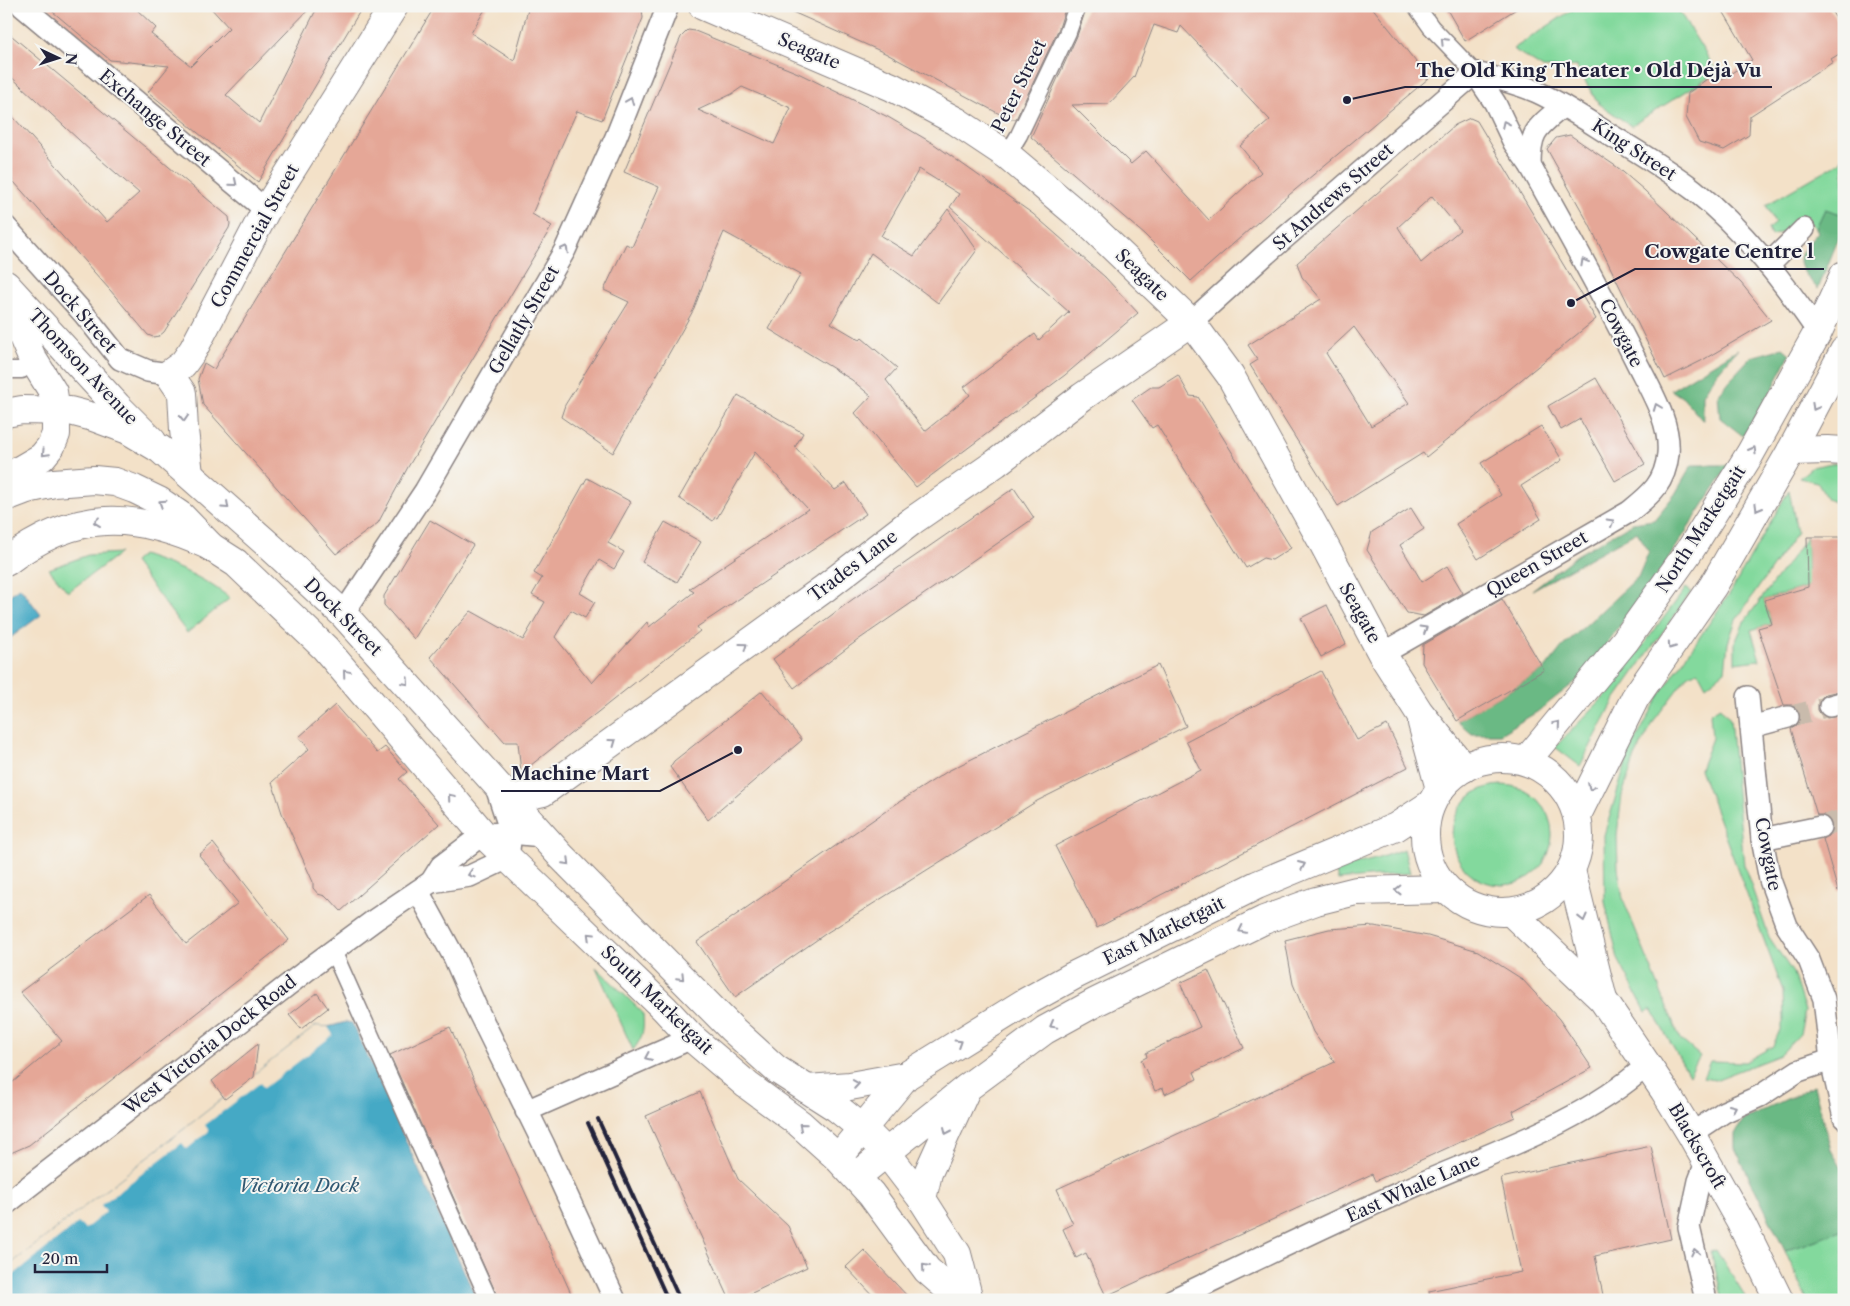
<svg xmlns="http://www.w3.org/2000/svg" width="1850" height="1306" viewBox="0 0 1850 1306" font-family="'Libre Caslon Text',serif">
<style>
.green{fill:#83d99d;stroke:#527e6c}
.forest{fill:#6ab984;stroke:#466e60}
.water{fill:#45a9c5;stroke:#346680}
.pier{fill:#f3e1c8}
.building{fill:#e5a797;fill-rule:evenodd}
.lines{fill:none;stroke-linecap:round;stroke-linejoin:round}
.minor-tunnel{stroke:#c9bbac;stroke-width:21;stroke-dasharray:21 11;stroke-linecap:butt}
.pedestrian-casing{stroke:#8a8282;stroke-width:19}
.minor-casing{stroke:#8a8282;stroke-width:24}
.tertiary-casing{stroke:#8a8282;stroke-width:30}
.primary-casing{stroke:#8a8282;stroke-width:30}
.trunk-casing{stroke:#8a8282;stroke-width:30}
.pedestrian{stroke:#fff;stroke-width:16}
.minor{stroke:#fff;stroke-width:21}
.tertiary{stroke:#fff;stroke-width:28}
.primary{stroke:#fff;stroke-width:28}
.trunk{stroke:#fff;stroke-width:28}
.rail{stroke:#22223b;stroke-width:4}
.oneway{stroke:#9c9ca7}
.labels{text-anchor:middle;stroke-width:4;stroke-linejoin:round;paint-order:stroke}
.street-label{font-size:18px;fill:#22223b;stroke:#f6f6f2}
.water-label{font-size:19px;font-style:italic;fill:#305872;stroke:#f6f6f2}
.leader{fill:none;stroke:#22223b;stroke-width:2}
.callout-dot{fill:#22223b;stroke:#f6f6f2;stroke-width:2}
.callout-label{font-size:19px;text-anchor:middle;font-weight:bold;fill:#22223b;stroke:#f6f6f2;stroke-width:4;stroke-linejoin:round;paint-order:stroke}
</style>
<rect width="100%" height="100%" fill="#f6f6f2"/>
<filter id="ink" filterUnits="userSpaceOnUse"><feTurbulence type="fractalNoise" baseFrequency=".02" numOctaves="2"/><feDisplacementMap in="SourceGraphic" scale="10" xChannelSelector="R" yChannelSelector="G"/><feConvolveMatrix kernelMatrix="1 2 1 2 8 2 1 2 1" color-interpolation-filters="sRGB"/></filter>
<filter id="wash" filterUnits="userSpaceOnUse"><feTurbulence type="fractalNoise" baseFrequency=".0096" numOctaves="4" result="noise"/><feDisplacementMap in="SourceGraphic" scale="20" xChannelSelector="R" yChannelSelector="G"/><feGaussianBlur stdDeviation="1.12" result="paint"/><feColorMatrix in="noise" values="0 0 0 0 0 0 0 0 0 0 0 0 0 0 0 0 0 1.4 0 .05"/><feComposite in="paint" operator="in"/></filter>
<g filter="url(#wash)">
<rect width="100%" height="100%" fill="#f3e1c8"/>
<g class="green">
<polygon points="1578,6 1676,6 1717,72 1631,126 1598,103 1576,66 1563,68 1543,68 1513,49"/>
<polygon points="1844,156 1844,215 1825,209 1816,228 1802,216 1783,232 1771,236 1768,229 1775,223 1766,205 1840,162"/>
<polygon points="1832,463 1844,464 1844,506 1827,499 1817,482 1799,478 1812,467"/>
<polygon points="1789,490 1797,532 1736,620 1728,643 1725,671 1706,686 1698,671 1688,675 1655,719 1635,757 1622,795 1617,835 1618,868 1623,899 1680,1039 1700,1056 1689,1075 1651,1009 1646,1012 1618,959 1605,902 1604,835 1629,753 1659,696 1730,593"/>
<polygon points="1807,537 1808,577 1816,584 1764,600 1772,624 1751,630 1760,660 1735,663 1735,643 1744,622"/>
<polygon points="120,553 68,592 49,569 88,555"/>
<path d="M 142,555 C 177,567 200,575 230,598 L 187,633 L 134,562 Z"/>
<polygon points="1686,588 1691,592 1614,701 1580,766 1555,747 1606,695"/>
<polygon points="1720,707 1730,719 1744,865 1769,937 1793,973 1805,1011 1800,1034 1780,1055 1715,1080 1703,1078 1710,1061 1745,1062 1773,1046 1784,1020 1783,991 1700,769 1712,738 1710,713"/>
<circle cx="1502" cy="835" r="50"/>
<polygon points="1404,849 1410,873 1338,880 1335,869 1376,859"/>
<path d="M 596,967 L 643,1013 C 644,1030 644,1036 633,1050 Z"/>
<polygon points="1844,1230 1844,1300 1807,1300 1785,1251"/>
<polygon points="1716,1250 1747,1300 1723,1300 1711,1252"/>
</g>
<g class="forest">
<path d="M 1825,209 L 1844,215 L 1844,225 L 1818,289 C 1793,262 1795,258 1818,232 L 1816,228 Z"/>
<polygon points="1783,348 1790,354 1771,392 1743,436 1720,418 1718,395 1736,373 1751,357"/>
<polygon points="1738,349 1716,374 1703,395 1703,421 1683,398 1671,390"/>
<polygon points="1692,465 1729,465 1665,564 1583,676 1537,712 1500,734 1472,734 1457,721 1544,670 1562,647 1638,577 1649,551 1637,532 1532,590 1577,555 1633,523 1654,520 1675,494"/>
<polygon points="1814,1086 1831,1150 1844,1172 1844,1230 1785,1251 1735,1148 1735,1134 1743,1120"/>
</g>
<g class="water">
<polygon points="20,587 41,615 6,641 6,598"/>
<polygon points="346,1022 352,1023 366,1052 477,1300 6,1300 6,1268 316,1026 328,1027"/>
</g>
<polygon class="pier" points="316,1026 328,1027 333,1035 264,1088 260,1083 205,1125 209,1131 187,1149 182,1143 101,1205 106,1212 85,1229 78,1223 6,1281 6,1268"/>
<g id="blocks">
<g class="building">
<polygon points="46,6 133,6 156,28 151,34 191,66 229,28 209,6 312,6 226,95 259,123 318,6 363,6 258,182 148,92 169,66 110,60"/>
<polygon points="435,6 487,6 471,33 514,61 529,6 634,6 642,9 643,18 602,120 577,111 556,158 532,214 552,226 408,467 378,523 336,554 203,405 198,379 204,363 214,369"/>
<polygon points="779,6 1066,6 1059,28 1016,119 1009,119 885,53"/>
<path d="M 1087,6 L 1371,6 L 1429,78 L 1283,200 L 1191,281 L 1145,235 L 1031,137 L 1077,36 ZM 1154,25 L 1178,33 L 1181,26 L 1270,120 L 1240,146 L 1261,172 L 1209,220 L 1146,151 L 1131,164 L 1072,105 L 1109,104 L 1134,77 Z"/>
<polygon points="1445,6 1521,6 1465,41"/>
<polygon points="1720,6 1828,6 1844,31 1844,51 1831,59 1833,62 1750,116 1749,135 1724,150 1699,142 1686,117 1688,93 1711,76 1722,79 1752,60"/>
<path d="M 688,30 L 695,31 L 798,73 L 888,117 L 934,144 L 1033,214 L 1105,277 L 1138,313 L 1065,375 L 916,487 L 855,413 L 871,396 L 852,380 L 769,329 L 801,274 L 724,232 L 711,262 L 694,309 L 613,453 L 561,417 L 565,405 L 629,302 L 604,290 L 626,244 L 632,247 L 659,187 L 624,172 L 681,37 ZM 742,87 L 791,108 L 774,144 L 698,110 L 732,94 ZM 919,169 L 959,194 L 950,207 L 1069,312 L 1039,340 L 1035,334 L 964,387 L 970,395 L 925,431 L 886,380 L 897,368 L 862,338 L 860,340 L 831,323 L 871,253 L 938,303 L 977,250 L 948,209 L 914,256 L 881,236 Z"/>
<polygon points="6,31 229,217 230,224 229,228 164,332 159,336 153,337 148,335 110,290 6,173 6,109 107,222 139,193 94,154 6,72"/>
<path d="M 1470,118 L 1477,121 L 1596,319 L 1426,457 L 1423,453 L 1338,506 L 1250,365 L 1258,360 L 1248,345 L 1321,299 L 1302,277 L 1297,263 L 1455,125 ZM 1432,196 L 1460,230 L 1421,263 L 1398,227 ZM 1354,327 L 1409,403 L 1371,426 L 1326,353 Z"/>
<polygon points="1570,135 1617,167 1644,190 1741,283 1771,320 1701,361 1665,379 1589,224 1547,149 1556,138"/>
<polygon points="1178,375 1190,396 1198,397 1291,548 1272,560 1263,558 1246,568 1157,425 1152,428 1132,400 1151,387 1159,387"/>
<polygon points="1596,378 1645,464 1615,481 1580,419 1561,430 1548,406"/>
<polygon points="738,395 803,433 795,447 835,490 846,483 866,514 697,627 700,631 521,773 518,742 505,742 430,657 471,611 523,640 545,602 532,595 542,578 534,573 587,478 631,502 608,543 624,552 614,569 599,560 580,593 595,602 585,618 571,610 555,637 592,683 647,622 649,627 694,592 689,589 808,509 755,452 717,518 715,517 713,521 679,498"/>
<polygon points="1541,426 1562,460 1521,486 1541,519 1478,559 1456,524 1501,495 1481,463"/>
<polygon points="1014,488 1034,518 858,640 794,688 773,659 853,599"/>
<polygon points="1411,508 1424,529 1400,545 1422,582 1447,566 1463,593 1424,616 1407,613 1367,550 1372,532"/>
<polygon points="430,520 473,545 414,639 384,605 384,596"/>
<polygon points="665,522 701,542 677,582 642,562"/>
<polygon points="1807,537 1840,537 1841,562 1844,572 1844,690 1826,694 1821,698 1818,703 1818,710 1821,715 1827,718 1844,715 1844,890 1838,891 1823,839 1829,836 1832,831 1832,824 1830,819 1824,815 1817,815 1791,729 1796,726 1800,721 1800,713 1797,709 1792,705 1784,705 1758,628 1772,624 1764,600 1808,587"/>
<polygon points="1502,599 1544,670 1457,721 1422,663 1423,645"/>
<polygon points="1327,605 1346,644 1321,657 1301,618"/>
<polygon points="1158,665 1186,726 1037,801 828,932 735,997 697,942 896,804 948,771"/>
<polygon points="1321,671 1357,740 1387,725 1408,767 1097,928 1055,846 1201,770 1186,741"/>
<polygon points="762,691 802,740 708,820 670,767 674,761"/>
<polygon points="335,705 377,753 385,747 407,772 399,779 439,824 341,911 330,899 329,900 325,896 318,894 313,888 313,882 282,813 272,782 309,749 299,737"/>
<polygon points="213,843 289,940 29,1145 6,1155 6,1088 62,1041 20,992 149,895 186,944 238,903 199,855"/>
<polygon points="1374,926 1428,936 1478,951 1522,979 1559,1019 1592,1068 1513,1111 1515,1117 1375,1181 1372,1174 1106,1296 1086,1253 1076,1258 1063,1229 1073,1224 1057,1189 1335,1062 1313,1032 1293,984 1285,940 1329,929"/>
<polygon points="1208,970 1244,1048 1194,1072 1197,1079 1165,1094 1163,1088 1155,1091 1141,1060 1147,1057 1146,1053 1200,1027 1180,983"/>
<polygon points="317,993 328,1008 301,1029 289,1015"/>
<polygon points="450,1027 574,1300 499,1300 390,1055"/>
<polygon points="258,1044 254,1077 225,1099 212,1081"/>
<polygon points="700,1092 738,1179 788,1226 807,1267 737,1300 730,1300 646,1116"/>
<polygon points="1651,1146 1671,1239 1595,1256 1604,1300 1430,1300 1429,1291 1521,1272 1501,1178"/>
<polygon points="864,1250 911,1300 877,1300 846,1267"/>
</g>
</g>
</g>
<g filter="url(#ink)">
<use href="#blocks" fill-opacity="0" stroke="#8a8282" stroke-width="1"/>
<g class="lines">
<g class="minor-tunnel">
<polyline points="1788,717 1830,706"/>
<polyline points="1820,827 1844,819"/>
</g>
<g class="pedestrian-casing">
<g id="pedestrian">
<polyline points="1416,6 1431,27 1475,73"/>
<polyline points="1007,155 1019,135 1068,32 1077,6"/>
<polyline points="6,370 22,370 32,358"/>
<polyline points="333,951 489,1300"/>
</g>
</g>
<g class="minor-casing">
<g id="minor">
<polyline points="22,6 266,210"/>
<path d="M 1475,73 C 1496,78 1517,83 1537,92 C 1563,104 1588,121 1612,136 C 1640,153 1668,170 1694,190 C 1743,229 1783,281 1818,332"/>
<path d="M 1530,165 C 1530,130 1537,128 1563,106"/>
<polyline points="6,227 84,314 120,359 148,371 169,374"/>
<polyline points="1768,265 1804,229"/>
<polyline points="1191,322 1266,254 1475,73"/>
<polyline points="343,614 425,491 565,250 616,137 668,6"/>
<path d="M 1382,654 L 1629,512 C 1650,495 1665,484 1668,454 C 1671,421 1649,388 1635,359 C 1602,293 1566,229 1530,165 L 1514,143 L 1495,103 L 1475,73"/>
<polyline points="1748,697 1762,839 1770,880 1787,926 1809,960 1824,999 1831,1060 1844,1118"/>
<polyline points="1830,706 1844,702"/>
<polyline points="1751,727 1788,717"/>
<polyline points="1762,839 1820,827"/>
<polyline points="431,882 470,876 508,858 511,833 496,787"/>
<polyline points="418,891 454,957 476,1007 544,1145 615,1300"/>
<polyline points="526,1111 692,1038"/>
<polyline points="1691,1134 1724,1112 1760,1096 1798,1071 1831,1060 1844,1057"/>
<polyline points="6,1204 315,964 376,919 431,882 441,866 483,834 511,833 542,836"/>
<path d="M 1172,1300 C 1247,1264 1322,1227 1399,1193 C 1480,1156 1580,1126 1647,1065"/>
<polyline points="1706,1300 1689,1227 1699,1181 1707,1160"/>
</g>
</g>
<g class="tertiary-casing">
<g id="tertiary">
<polyline points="703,6 892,87 956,121 1007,155 1090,225 1191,322 1230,375 1322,541 1382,654 1419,712 1464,768"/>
<polyline points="1791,451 1827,450 1844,451"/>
<polyline points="189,474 184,430 182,393 169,374 183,364 193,350 266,210 394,6"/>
<polyline points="1422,723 1440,789"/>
<polyline points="511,799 543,792 825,588 912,521 996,463 1082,397 1191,322"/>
</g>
</g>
<g class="primary-casing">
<g id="primary">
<polyline points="6,285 117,406 152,441"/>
<path d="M 6,562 C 75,509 134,511 210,546"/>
<circle cx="1502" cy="835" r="77"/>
<polyline points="1526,761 1625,641 1692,547 1750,454 1818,332 1844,275"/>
<polyline points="1577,815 1635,698 1713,586 1791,451 1844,351"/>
<polyline points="1571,870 1603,1000"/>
<polyline points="1512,913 1603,1000 1664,1090 1691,1134 1741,1223 1779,1300"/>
<polyline points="807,1089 850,1086 906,1076"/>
<polyline points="838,1158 906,1076 1024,1003 1073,976 1257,885 1396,827 1431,804"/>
<polyline points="856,1177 968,1087 1045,1030 1096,1002 1264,920 1316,901 1356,891 1446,889"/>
<polyline points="922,1199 928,1173 965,1092"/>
</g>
</g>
<g class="trunk-casing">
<g id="trunk">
<polyline points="6,298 32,358 53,392 56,411 56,434 51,446 42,457 6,478"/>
<polyline points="6,413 22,410 70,411 93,417 128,430 160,449 273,549 343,614 561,856 732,1029 776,1069 837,1108 863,1129 886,1152 922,1199 957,1254 969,1300"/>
<polyline points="6,497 27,489 54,483 94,480 115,482 134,489 159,501 181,516 211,547 236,563 325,648 483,834 664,1008 692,1038 747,1085 799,1123 838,1158 871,1194 927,1270 961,1300"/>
</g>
</g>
<use href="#pedestrian" class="pedestrian"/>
<use href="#minor" class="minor"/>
<use href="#tertiary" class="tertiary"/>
<use href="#primary" class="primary"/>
<use href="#trunk" class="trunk"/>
<g class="rail">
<polyline points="598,1119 680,1300"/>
<polyline points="588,1123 668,1300"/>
</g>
</g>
<defs><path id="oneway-chevron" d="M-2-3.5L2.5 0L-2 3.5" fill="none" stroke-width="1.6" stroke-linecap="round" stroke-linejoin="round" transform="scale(1.25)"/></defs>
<g class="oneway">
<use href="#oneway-chevron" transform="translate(1444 41) rotate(-134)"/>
<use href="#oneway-chevron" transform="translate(630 101) rotate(-68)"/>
<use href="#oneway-chevron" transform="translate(1505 124) rotate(-115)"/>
<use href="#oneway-chevron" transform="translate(234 183) rotate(40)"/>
<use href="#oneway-chevron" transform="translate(565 249) rotate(-62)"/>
<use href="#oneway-chevron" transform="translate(1584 262) rotate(-119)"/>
<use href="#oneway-chevron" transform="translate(1657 407) rotate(-111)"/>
<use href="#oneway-chevron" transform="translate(1815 407) rotate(119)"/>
<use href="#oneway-chevron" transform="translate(184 418) rotate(87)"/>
<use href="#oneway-chevron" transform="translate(1753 450) rotate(-60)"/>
<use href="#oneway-chevron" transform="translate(45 453) rotate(134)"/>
<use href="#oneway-chevron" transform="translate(162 503) rotate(-147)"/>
<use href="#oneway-chevron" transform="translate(226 506) rotate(42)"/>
<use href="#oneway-chevron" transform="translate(1758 508) rotate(120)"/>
<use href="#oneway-chevron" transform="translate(97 522) rotate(173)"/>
<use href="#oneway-chevron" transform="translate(1611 522) rotate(-30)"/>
<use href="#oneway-chevron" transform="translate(1424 629) rotate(-31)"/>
<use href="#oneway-chevron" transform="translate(744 646) rotate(-36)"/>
<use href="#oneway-chevron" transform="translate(1671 646) rotate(125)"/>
<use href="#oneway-chevron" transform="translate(346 673) rotate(-130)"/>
<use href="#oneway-chevron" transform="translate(406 682) rotate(48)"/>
<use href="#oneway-chevron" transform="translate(1557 724) rotate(-50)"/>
<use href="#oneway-chevron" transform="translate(613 742) rotate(-36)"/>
<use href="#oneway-chevron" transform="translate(1591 787) rotate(116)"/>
<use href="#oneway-chevron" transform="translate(451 797) rotate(-130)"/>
<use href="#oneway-chevron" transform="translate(567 862) rotate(45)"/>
<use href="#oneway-chevron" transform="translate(1302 865) rotate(-23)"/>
<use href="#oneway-chevron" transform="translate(471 874) rotate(162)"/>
<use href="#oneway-chevron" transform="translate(1398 890) rotate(179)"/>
<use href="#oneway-chevron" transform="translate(1583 918) rotate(76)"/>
<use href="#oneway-chevron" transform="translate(1242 930) rotate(154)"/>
<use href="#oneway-chevron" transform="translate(590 936) rotate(-136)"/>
<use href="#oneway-chevron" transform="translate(681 977) rotate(46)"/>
<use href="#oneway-chevron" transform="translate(1053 1025) rotate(151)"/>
<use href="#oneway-chevron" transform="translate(959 1043) rotate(-32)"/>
<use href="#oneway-chevron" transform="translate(648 1057) rotate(156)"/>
<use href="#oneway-chevron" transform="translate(856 1084) rotate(-9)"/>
<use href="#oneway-chevron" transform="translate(1733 1108) rotate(-24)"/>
<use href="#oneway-chevron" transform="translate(802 1126) rotate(-140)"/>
<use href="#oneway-chevron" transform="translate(947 1131) rotate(114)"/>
<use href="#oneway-chevron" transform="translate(1695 1252) rotate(-103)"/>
<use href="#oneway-chevron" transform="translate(925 1267) rotate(-131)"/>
</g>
</g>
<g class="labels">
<g class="street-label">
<text transform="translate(809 51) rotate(23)" y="6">Seagate</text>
<text transform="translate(1019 86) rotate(-64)" y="6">Peter Street</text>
<text transform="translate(155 118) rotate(40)" y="6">Exchange Street</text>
<text transform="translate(1634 150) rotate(33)" y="6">King Street</text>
<text transform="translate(1333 197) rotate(-41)" y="6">St Andrews Street</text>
<text transform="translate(255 236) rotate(-61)" y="6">Commercial Street</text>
<text transform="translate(1142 275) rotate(44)" y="6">Seagate</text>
<text transform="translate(80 312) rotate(49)" y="6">Dock Street</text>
<text transform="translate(524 320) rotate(-60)" y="6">Gellatly Street</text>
<text transform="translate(1621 333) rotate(63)" y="6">Cowgate</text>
<text transform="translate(83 367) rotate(47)" y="6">Thomson Avenue</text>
<text transform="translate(1701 529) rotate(-57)" y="6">North Marketgait</text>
<text transform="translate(1537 564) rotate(-30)" y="6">Queen Street</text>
<text transform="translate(853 566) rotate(-37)" y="6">Trades Lane</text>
<text transform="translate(1360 613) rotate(61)" y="6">Seagate</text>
<text transform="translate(343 617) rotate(45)" y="6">Dock Street</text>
<text transform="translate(1768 854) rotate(79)" y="6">Cowgate</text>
<text transform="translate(1164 931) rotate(-26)" y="6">East Marketgait</text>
<text transform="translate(657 1000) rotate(44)" y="6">South Marketgait</text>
<text transform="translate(210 1045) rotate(-38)" y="6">West Victoria Dock Road</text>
<text transform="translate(1697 1146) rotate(60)" y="6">Blackscroft</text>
<text transform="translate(1413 1188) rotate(-24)" y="6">East Whale Lane</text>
</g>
<g class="water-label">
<text x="299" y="1192">Victoria Dock</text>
</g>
</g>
<path class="leader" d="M1347 100L1405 87H1772M1571 303L1635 269H1824M738 750L660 791H501"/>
<g class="callout-dot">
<circle cx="1347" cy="100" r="5"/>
<circle cx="1571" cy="303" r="5"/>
<circle cx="738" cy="750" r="5"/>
</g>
<g class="callout-label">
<text x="1589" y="77">The Old King Theater • Old Déjà Vu</text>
<text x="1729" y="258">Cowgate Centre l</text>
<text x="580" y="780">Machine Mart</text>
</g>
<rect width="1850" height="1306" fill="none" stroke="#f6f6f2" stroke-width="25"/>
<g transform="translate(58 58) rotate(94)" stroke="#f6f6f2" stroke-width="4" paint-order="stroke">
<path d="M0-4L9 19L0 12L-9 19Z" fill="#22223b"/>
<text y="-8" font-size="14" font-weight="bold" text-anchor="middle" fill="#22223b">N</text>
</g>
<path d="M35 1264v8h72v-8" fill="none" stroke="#22223b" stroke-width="2.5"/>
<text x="42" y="1264" font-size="15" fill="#22223b" stroke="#f6f6f2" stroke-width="4" paint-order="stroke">20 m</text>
</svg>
